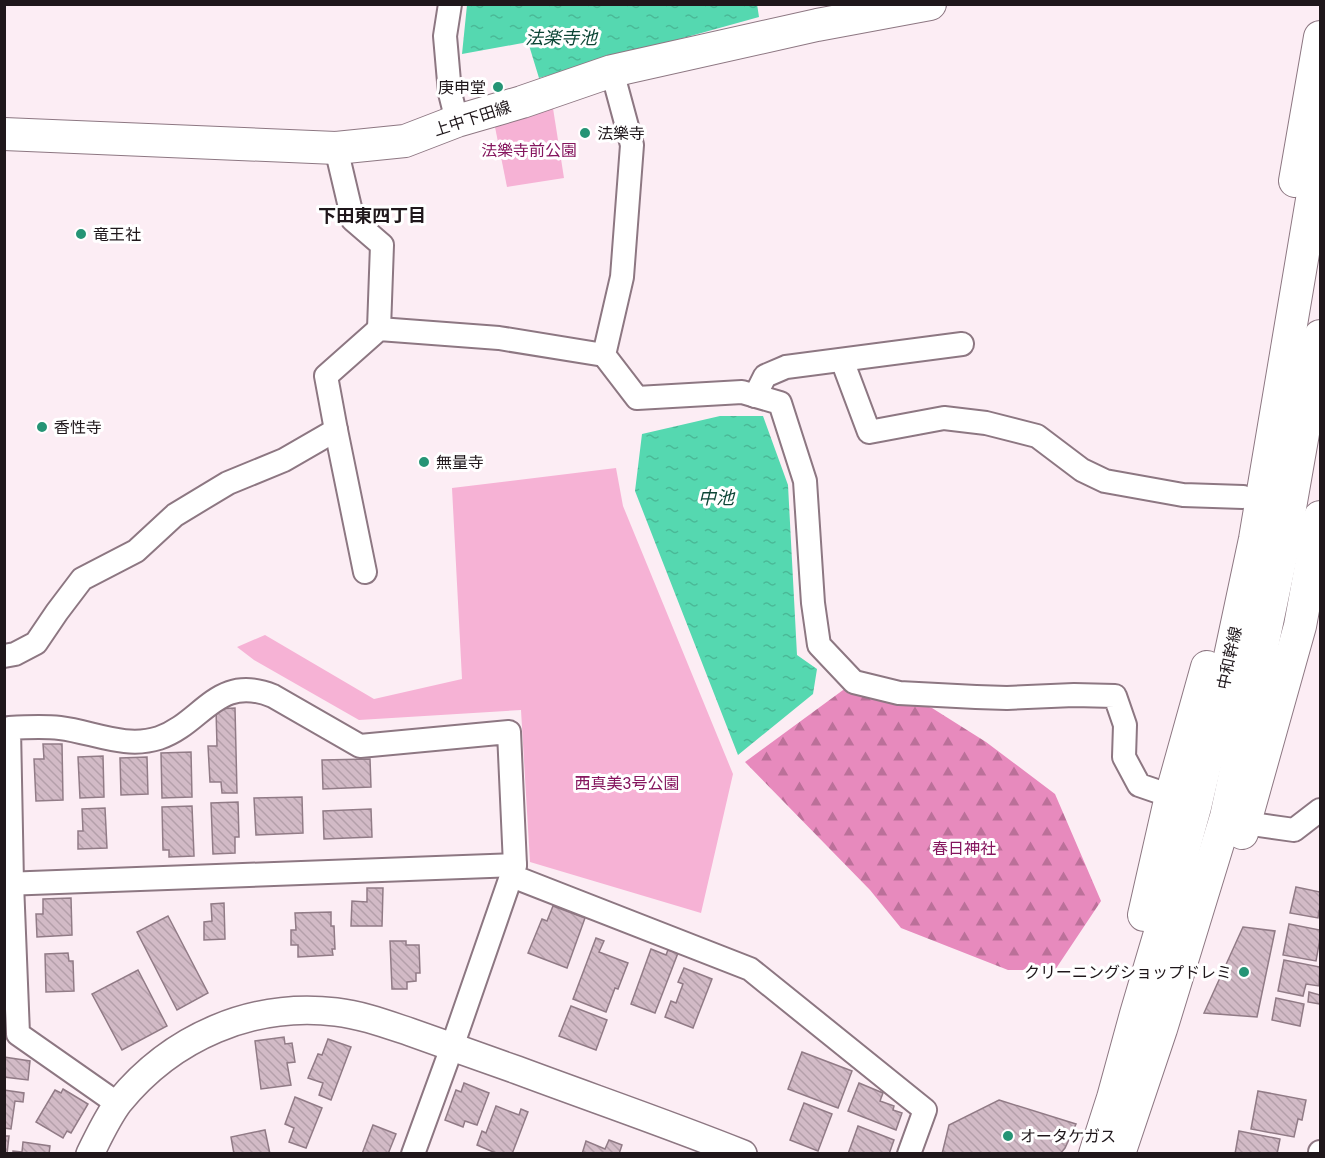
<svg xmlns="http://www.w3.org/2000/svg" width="1325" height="1158" viewBox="0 0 1325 1158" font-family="Roboto,'Noto Sans JP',sans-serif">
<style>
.forest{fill:url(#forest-firs)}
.green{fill:#f6b2d5}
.water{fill:url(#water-ripples)}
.building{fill:url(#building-back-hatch);stroke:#917b86;stroke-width:1.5}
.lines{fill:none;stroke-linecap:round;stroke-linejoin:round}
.minor-casing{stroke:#8d7782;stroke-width:26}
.tertiary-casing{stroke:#8d7782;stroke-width:30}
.secondary-casing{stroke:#8d7782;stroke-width:34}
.minor{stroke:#fff;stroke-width:22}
.tertiary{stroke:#fff;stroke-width:27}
.secondary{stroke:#fff;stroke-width:32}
.poi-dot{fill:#259475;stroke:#fff;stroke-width:2}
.labels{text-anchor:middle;stroke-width:6;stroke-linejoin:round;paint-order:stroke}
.poi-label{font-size:16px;fill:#1f171b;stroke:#fff;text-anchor:start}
.street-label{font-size:16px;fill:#1f171b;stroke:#fff}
.park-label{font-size:16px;fill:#85165e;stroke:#fff}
.water-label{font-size:18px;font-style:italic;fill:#0d4636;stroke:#fff}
.neighbourhood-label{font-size:18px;font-weight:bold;fill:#1f171b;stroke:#fff}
</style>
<defs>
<pattern id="forest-firs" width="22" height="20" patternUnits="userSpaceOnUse" patternTransform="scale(1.5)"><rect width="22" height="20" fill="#e78abd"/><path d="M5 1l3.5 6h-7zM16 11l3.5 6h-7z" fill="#bb7099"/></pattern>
<pattern id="water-ripples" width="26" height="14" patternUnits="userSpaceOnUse" patternTransform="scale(1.5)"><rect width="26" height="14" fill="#55d8b0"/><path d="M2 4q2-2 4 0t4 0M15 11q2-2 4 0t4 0" fill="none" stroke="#4ab997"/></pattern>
<pattern id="building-back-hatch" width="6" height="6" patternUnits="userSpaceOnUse" patternTransform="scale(1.5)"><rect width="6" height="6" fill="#d2bac6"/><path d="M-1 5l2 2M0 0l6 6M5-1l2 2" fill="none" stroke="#b49faa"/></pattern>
</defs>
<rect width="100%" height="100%" fill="#fcedf4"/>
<polygon class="forest" points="854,682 932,708 986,742 1055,794 1101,901 1055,970 1008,970 901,928 870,890 745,762"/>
<g class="green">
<polygon points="552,102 564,178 507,187 494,122"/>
<polygon points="616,468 623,506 733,774 701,913 530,862 521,710 359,720 254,660 237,647 265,635 374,699 462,679 452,488"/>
</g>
<g class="water">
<polygon points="757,4 759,17 539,78 528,42 462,54 467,5"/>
<polygon points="720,416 763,416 788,485 797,655 817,669 813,694 738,755 635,491 642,434"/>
</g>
<g class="building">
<polygon points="235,708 237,793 222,793 221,782 210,782 208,746 217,746 216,709"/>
<polygon points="43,744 62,744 63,800 36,801 34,759 44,759"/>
<polygon points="191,752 192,797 162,798 161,753"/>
<polygon points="103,756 104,797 80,798 78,757"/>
<polygon points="147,757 148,794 121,795 120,758"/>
<polygon points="370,759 371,787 323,789 322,760"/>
<polygon points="302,797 303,833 256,835 254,798"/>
<polygon points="238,802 239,837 235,837 235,853 213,854 211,803"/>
<polygon points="192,806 194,856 169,857 169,850 163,850 162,807"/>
<polygon points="105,808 107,848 78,849 78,831 83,831 82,809"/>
<polygon points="371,809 372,837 324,839 323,811"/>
<polygon points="1296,887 1320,892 1320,912 1319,911 1318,918 1290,913"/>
<polygon points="367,888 383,888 382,926 351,926 352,901 367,902"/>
<polygon points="71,898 72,935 37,937 36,914 43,914 43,899"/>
<polygon points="224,903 225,939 204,940 204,922 212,921 211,904"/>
<polygon points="553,906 585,918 567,968 528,953 542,919 547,921"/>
<polygon points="331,912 331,926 334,926 335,949 332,949 333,955 298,957 298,945 291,945 291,930 296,930 295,913"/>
<polygon points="168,916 208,993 177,1010 137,932"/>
<polygon points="1289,924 1320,930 1320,939 1316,961 1283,955"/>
<polygon points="1243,927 1275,931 1257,1017 1204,1013"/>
<polygon points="596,938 604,941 599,952 628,963 618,989 615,988 606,1012 573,999"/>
<polygon points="390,941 406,941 406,945 419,945 420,973 416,973 416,981 407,982 407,989 392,989"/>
<polygon points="651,949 666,955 668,950 678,953 655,1013 631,1004"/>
<polygon points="68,953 69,961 73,961 74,991 46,992 45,954"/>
<polygon points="1284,960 1320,967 1319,986 1306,984 1303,996 1278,991"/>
<polygon points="684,968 712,979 693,1028 665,1017 671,1001 676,1003 683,984 678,982"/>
<polygon points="138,970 167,1026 122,1050 92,994"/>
<polygon points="1309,992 1320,995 1320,1004 1308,1002"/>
<polygon points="1276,998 1304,1004 1300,1026 1272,1020"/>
<polygon points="571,1006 607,1020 596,1050 559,1036"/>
<polygon points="284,1037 285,1044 292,1043 295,1062 287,1063 291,1085 261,1089 255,1041"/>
<polygon points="328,1039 351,1047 331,1100 319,1095 323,1083 308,1078 318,1054 322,1055"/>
<polygon points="802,1052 852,1071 838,1108 788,1089"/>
<polygon points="4,1057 30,1061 28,1080 4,1077"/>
<polygon points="464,1083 489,1093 477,1125 465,1121 463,1127 445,1120 456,1090 461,1092"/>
<polygon points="859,1083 883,1093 880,1101 894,1106 893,1110 902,1113 896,1130 848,1111"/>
<polygon points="63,1089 88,1104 71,1133 67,1131 63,1138 36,1122 55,1090 61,1093"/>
<polygon points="4,1090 24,1093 23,1102 15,1101 11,1129 4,1128"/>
<polygon points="1258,1091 1306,1100 1302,1120 1298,1119 1294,1137 1251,1129"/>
<polygon points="295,1097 322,1108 306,1148 289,1142 294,1128 285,1124"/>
<polygon points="999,1100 1076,1124 1065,1148 1060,1154 942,1154 949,1125"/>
<polygon points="804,1103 832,1114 818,1151 790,1140"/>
<polygon points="496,1106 519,1115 521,1109 528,1112 512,1154 498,1154 477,1145 482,1131 486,1133"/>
<polygon points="373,1125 396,1134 388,1154 362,1154"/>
<polygon points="858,1126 894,1140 889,1154 848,1154"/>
<polygon points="265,1130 270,1154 234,1154 231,1137"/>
<polygon points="1239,1131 1280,1139 1277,1154 1235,1154"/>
<polygon points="4,1136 9,1136 7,1154 4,1154"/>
<polygon points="609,1140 622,1145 619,1154 582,1154 586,1141 605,1149"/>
<polygon points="23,1142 50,1146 49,1154 13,1154 13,1151 22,1152"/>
</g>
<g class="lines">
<g class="minor-casing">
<g id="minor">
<polyline points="450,4 445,36 450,93 457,121"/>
<polyline points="612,71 632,145 622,277 604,355 637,398 742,392 780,403 805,481 813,603 819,645 854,682 899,693 976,697 1007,698 1074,695 1115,696 1125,725 1124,757 1139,785 1171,796 1183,802"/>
<polyline points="336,148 353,220 382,245 379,329"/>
<polyline points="842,360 869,432 944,418 986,423 1037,436 1082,470 1105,481 1183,495 1243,497"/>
<polyline points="755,396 765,376 786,367 962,344"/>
<polyline points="365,572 336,430 326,376 379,329 499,338 604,355"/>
<polyline points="4,656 15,654 36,643 57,612 82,579 136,551 175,515 228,483 284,460 336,430"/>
<polyline points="1231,819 1245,823 1294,830 1320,810"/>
<polyline points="512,876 750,969 925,1110 909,1154"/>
<polyline points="4,884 515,865"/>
<path d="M 118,1104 L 18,1034 L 12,883 L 9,728 C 26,727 43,726 60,728 C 93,732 125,749 159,738 C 203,723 217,673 273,696 L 360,746 L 509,732 L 515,865 L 452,1047 L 413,1154"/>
<polyline points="1320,1154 1320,1152"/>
</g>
</g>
<g class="tertiary-casing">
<path id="tertiary" d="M 90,1154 C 99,1136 107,1118 119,1102 C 172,1037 252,1002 336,1012 C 362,1015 386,1024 410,1032 C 446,1045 481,1057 517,1070 C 592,1098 668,1124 743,1154"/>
</g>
<g class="secondary-casing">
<g id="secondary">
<polyline points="4,134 336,148 405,141 457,121 522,102 612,71 817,25 930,4"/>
<polyline points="1295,181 1320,37"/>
<polyline points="1242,833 1300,626 1320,517"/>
<polyline points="1144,915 1171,796 1207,667"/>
<polyline points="1095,1154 1113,1098 1136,1014 1165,916 1195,807 1225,680 1255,539 1320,152"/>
<polyline points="1119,1154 1161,1029 1226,817 1284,542 1320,336"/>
</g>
</g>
<use href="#minor" class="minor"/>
<use href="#tertiary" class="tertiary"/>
<use href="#secondary" class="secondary"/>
</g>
<g class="poi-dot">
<circle cx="498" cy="87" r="6"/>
<circle cx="585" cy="133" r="6"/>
<circle cx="81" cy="234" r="6"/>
<circle cx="42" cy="427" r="6"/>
<circle cx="424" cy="462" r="6"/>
<circle cx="1244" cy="972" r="6"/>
<circle cx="1008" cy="1136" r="6"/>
</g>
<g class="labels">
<g class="poi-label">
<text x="486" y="93" text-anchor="end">庚申堂</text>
<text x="597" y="139">法樂寺</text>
<text x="93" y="240">竜王社</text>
<text x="54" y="433">香性寺</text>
<text x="436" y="468">無量寺</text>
<text x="1232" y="978" text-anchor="end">クリーニングショップドレミ</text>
<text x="1020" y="1142">オータケガス</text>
</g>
<g class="street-label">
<text transform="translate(472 118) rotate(-18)" y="6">上中下田線</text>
<text transform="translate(1229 658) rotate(-78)" y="6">中和幹線</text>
</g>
<g class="park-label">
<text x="529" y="156">法樂寺前公園</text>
<text x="627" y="789">西真美3号公園</text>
<text x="964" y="854">春日神社</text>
</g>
<g class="water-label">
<text x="561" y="44">法楽寺池</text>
<text x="716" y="504">中池</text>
</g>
<g class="neighbourhood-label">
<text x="372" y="222">下田東四丁目</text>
</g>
</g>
<rect width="1325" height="1158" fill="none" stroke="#1f171b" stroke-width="12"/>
</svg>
